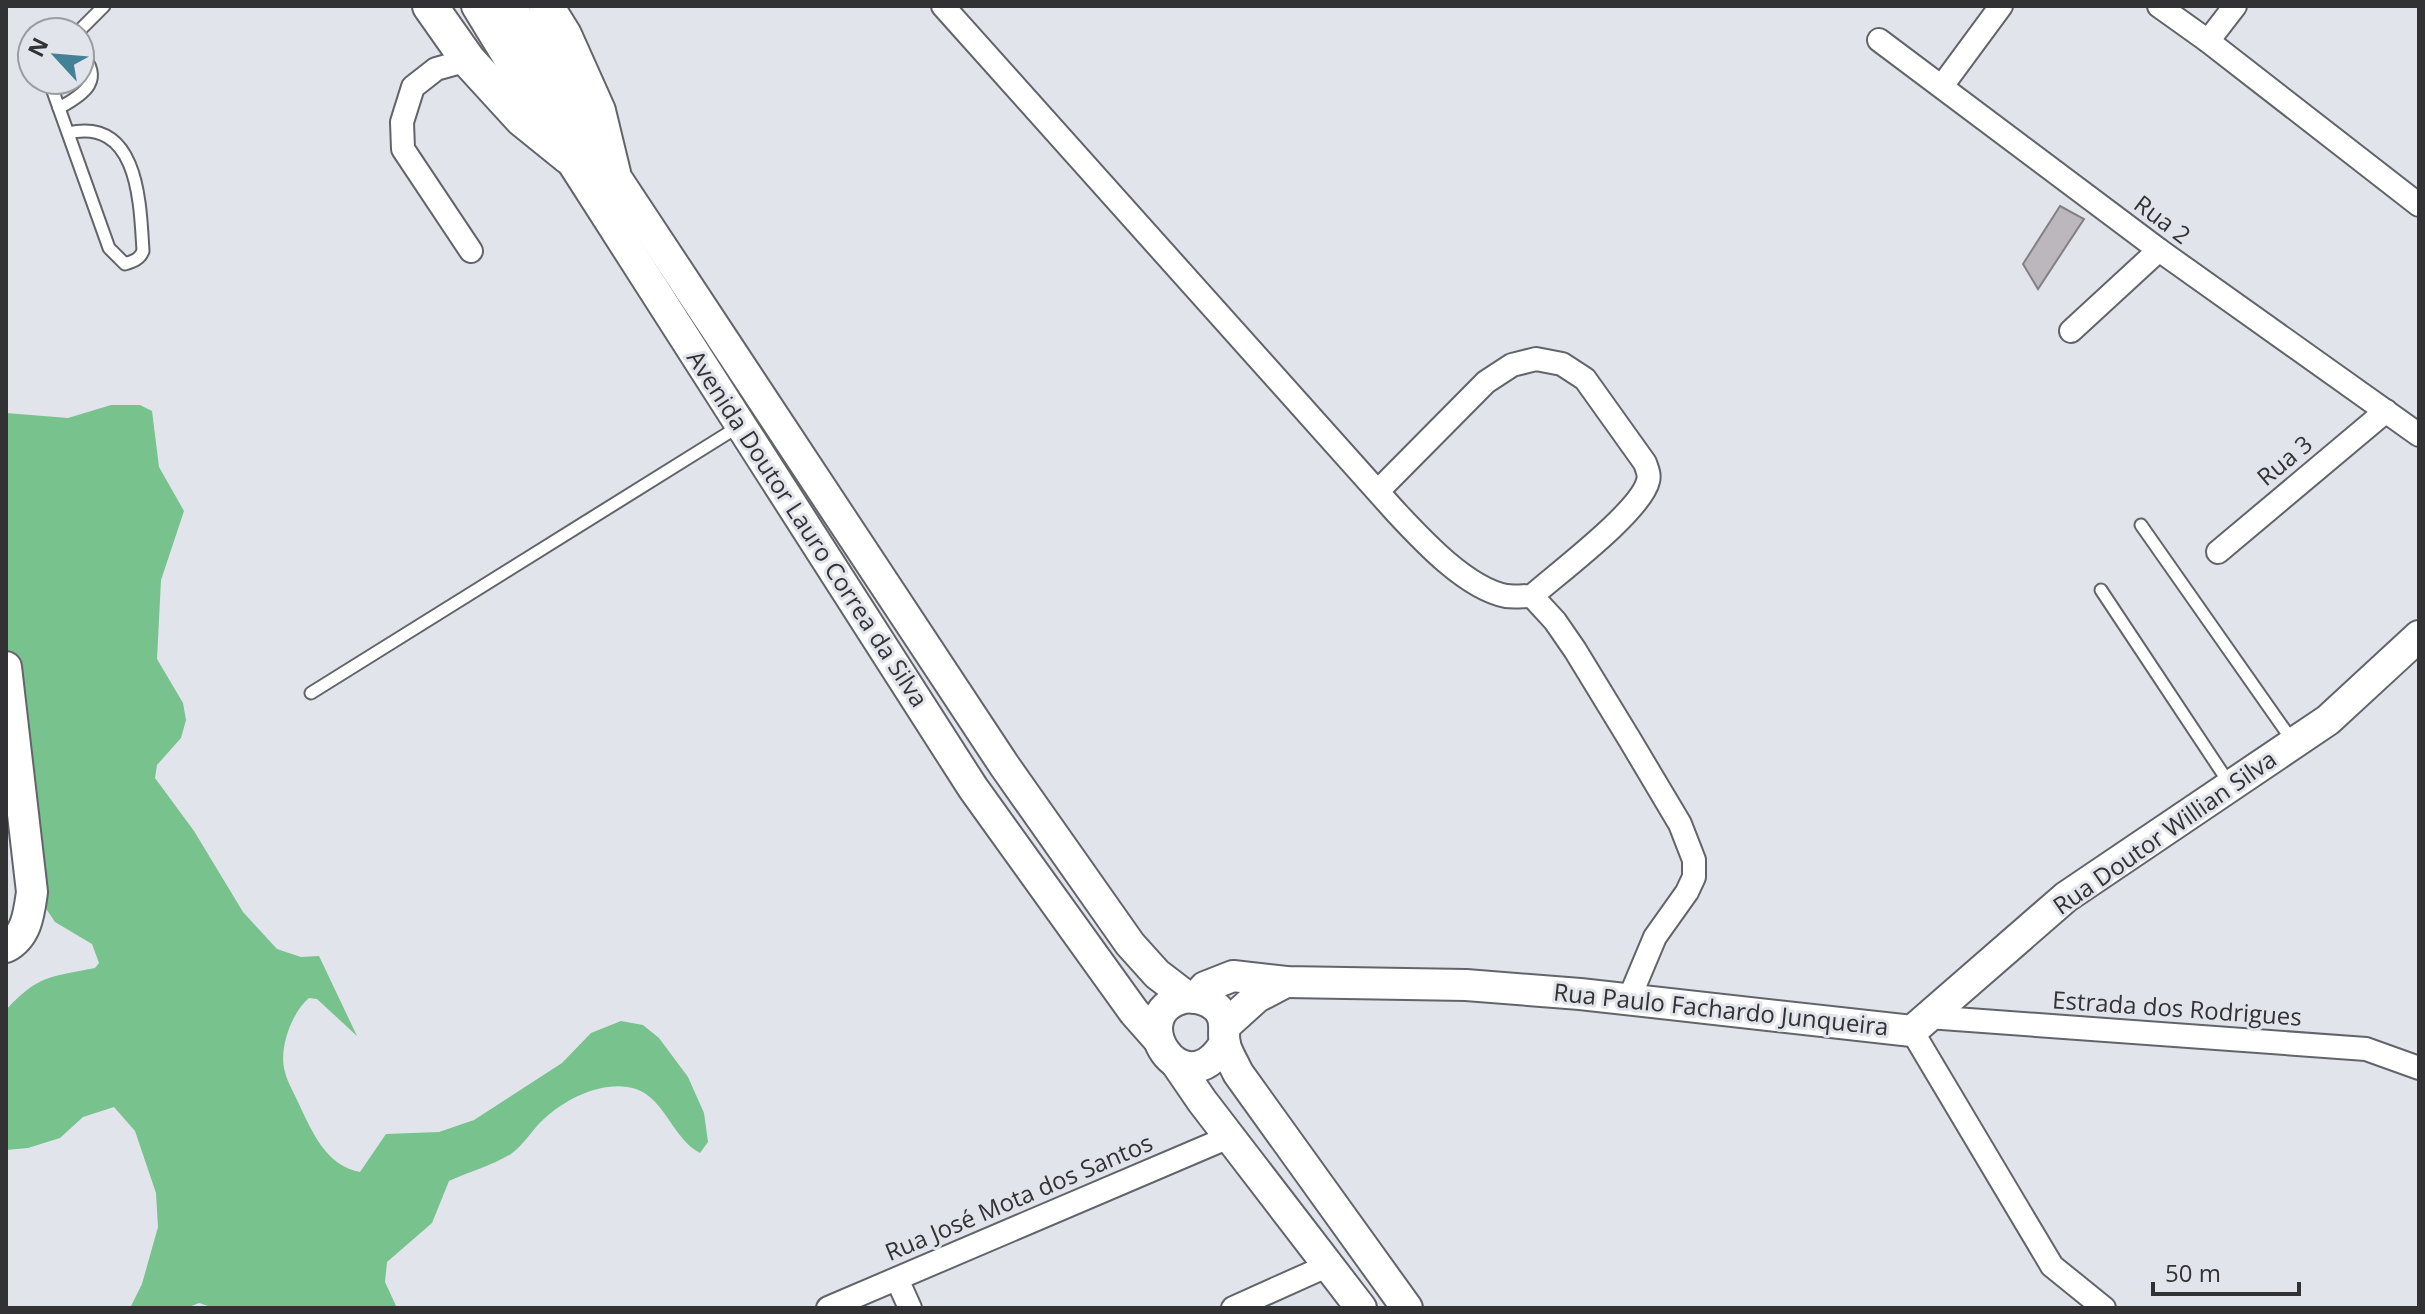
<svg xmlns="http://www.w3.org/2000/svg" width="2425" height="1314" viewBox="0 0 2425 1314" font-family="'Open Sans',sans-serif">
<style>
.forest{fill:#77c28d}
.building{fill:#bcb7bc;stroke:#847f84;stroke-width:2}
.lines{fill:none;stroke-linecap:round;stroke-linejoin:round}
.lane-casing{stroke:#62646a;stroke-width:15}
.street-casing{stroke:#62646a;stroke-width:26}
.secondary-casing{stroke:#62646a;stroke-width:34}
.primary-casing{stroke:#62646a;stroke-width:38}
.lane{stroke:#fff;stroke-width:11}
.street{stroke:#fff;stroke-width:22}
.secondary{stroke:#fff;stroke-width:30}
.primary{stroke:#fff;stroke-width:34}
.labels{text-anchor:middle;stroke-width:6;stroke-linejoin:round;paint-order:stroke}
.street-label{font-size:24px;fill:#323235;stroke:#e2e4eb}
</style>
<rect width="100%" height="100%" fill="#e2e4eb"/>
<path class="forest" d="M 111,405 L 140,405 L 152,411 L 159,467 L 184,511 L 161,580 L 157,659 L 183,703 L 186,720 L 181,738 L 157,765 L 155,778 L 194,831 L 243,912 L 277,949 L 301,957 L 319,956 L 357,1036 L 317,999 L 309,998 C 292,1012 278,1049 285,1072 C 287,1081 293,1091 297,1100 C 311,1129 325,1166 360,1172 L 386,1134 L 439,1132 L 474,1120 L 562,1063 L 591,1033 L 621,1021 L 643,1025 L 659,1038 L 688,1077 L 704,1113 L 708,1142 L 700,1153 C 673,1139 665,1099 636,1089 C 605,1079 567,1098 545,1118 C 533,1128 524,1145 511,1154 C 493,1165 469,1172 449,1181 L 432,1223 L 387,1262 L 385,1282 L 397,1308 L 214,1308 L 199,1303 L 187,1308 L 130,1308 L 142,1284 L 158,1227 L 156,1193 L 135,1131 L 114,1107 L 83,1117 L 60,1138 L 28,1148 L 6,1150 L 6,1010 C 38,975 50,977 95,968 L 99,963 L 92,944 L 55,922 L 39,898 L 6,735 L 6,413 L 68,418 Z"/>
<polygon class="building" points="2060,206 2084,219 2038,289 2023,264"/>
<g class="lines">
<g class="lane-casing">
<g id="lane">
<polyline points="78,32 104,6"/>
<path d="M 50,80 L 50,83 L 109,248 L 125,264 C 134,261 140,259 143,251 C 140,203 139,117 68,133"/>
<path d="M 59,108 C 85,94 105,80 80,52"/>
<polyline points="2141,525 2294,743"/>
<polyline points="2101,590 2229,783"/>
<polyline points="311,693 741,425"/>
</g>
</g>
<g class="street-casing">
<g id="street">
<path d="M 943,6 L 1395,511 C 1422,540 1466,588 1506,596 C 1514,597 1523,596 1532,596 C 1558,573 1641,511 1648,481 C 1650,475 1647,469 1645,463 L 1585,379 L 1562,364 L 1536,359 L 1512,365 L 1486,382 L 1378,491"/>
<polyline points="2159,6 2208,41 2419,205"/>
<polyline points="1879,40 2159,250 2419,435"/>
<polyline points="2208,41 2235,6"/>
<polyline points="468,60 436,69 413,87 402,122 403,149 471,251"/>
<polyline points="1942,86 2001,6"/>
<polyline points="2071,331 2159,250"/>
<polyline points="2218,552 2386,411"/>
<polyline points="1532,596 1555,621 1575,650 1630,740 1680,824 1694,860 1694,877 1687,892 1655,937 1629,999"/>
<polyline points="1928,1017 2366,1049 2419,1068"/>
<polyline points="1912,1031 2052,1266 2104,1308"/>
<polyline points="897,1279 910,1308"/>
<polyline points="828,1308 1229,1137"/>
<polyline points="1233,1308 1329,1265"/>
</g>
</g>
<g class="secondary-casing">
<g id="secondary">
<polyline points="477,6 569,157 973,788 1134,1012 1157,1038"/>
<polyline points="510,6 613,173 1004,765 1130,944 1157,974 1187,997"/>
<path d="M 6,667 L 32,892 C 29,913 27,936 6,947"/>
<polyline points="1195,998 1205,987 1233,976 1286,982 1466,985 1580,994 1912,1031 2066,897 2328,720 2419,636"/>
<polyline points="1226,1025 1257,997 1286,982"/>
<path d="M 1225,1043 C 1183,1112 1121,1013 1184,998 C 1195,996 1210,1000 1218,1009 C 1228,1021 1222,1033 1225,1045 C 1228,1055 1234,1064 1238,1073 L 1407,1308"/>
<polyline points="1176,1063 1202,1101 1361,1308"/>
</g>
</g>
<g class="primary-casing">
<g id="primary">
<polyline points="430,6 468,60 522,119 569,157"/>
<polyline points="546,6 564,35 598,111 613,173"/>
</g>
</g>
<use href="#lane" class="lane"/>
<use href="#street" class="street"/>
<use href="#secondary" class="secondary"/>
<use href="#primary" class="primary"/>
</g>
<g class="labels">
<g class="street-label">
<text transform="translate(2162 220) rotate(37)" y="8">Rua 2</text>
<text transform="translate(2285 461) rotate(-40)" y="8">Rua 3</text>
<text transform="translate(807 529) rotate(57)" y="8">Avenida Doutor Lauro Correa da Silva</text>
<text transform="translate(2165 833) rotate(-35)" y="8">Rua Doutor Willian Silva</text>
<text transform="translate(2177 1009) rotate(4)" y="8">Estrada dos Rodrigues</text>
<text transform="translate(1721 1010) rotate(6)" y="8">Rua Paulo Fachardo Junqueira</text>
<text transform="translate(1019 1198) rotate(-23)" y="8">Rua José Mota dos Santos</text>
</g>
</g>
<rect width="2425" height="1314" fill="none" stroke="#323235" stroke-width="16"/>
<g transform="translate(56 56) rotate(296)"><circle r="38" fill="#e2e4eb" stroke="#9c9da2" stroke-width="2"/>
<path d="M0-6L14 30L0 20L-14 30Z" fill="#428196"/>
<text y="-12" font-size="22" font-weight="bold" text-anchor="middle" fill="#323235">N</text>
</g>
<path d="M2153 1282v12h146v-12" fill="none" stroke="#323235" stroke-width="4"/>
<text x="2165" y="1282" font-size="24" fill="#323235" stroke="#e2e4eb" stroke-width="6" paint-order="stroke">50 m</text>
</svg>
